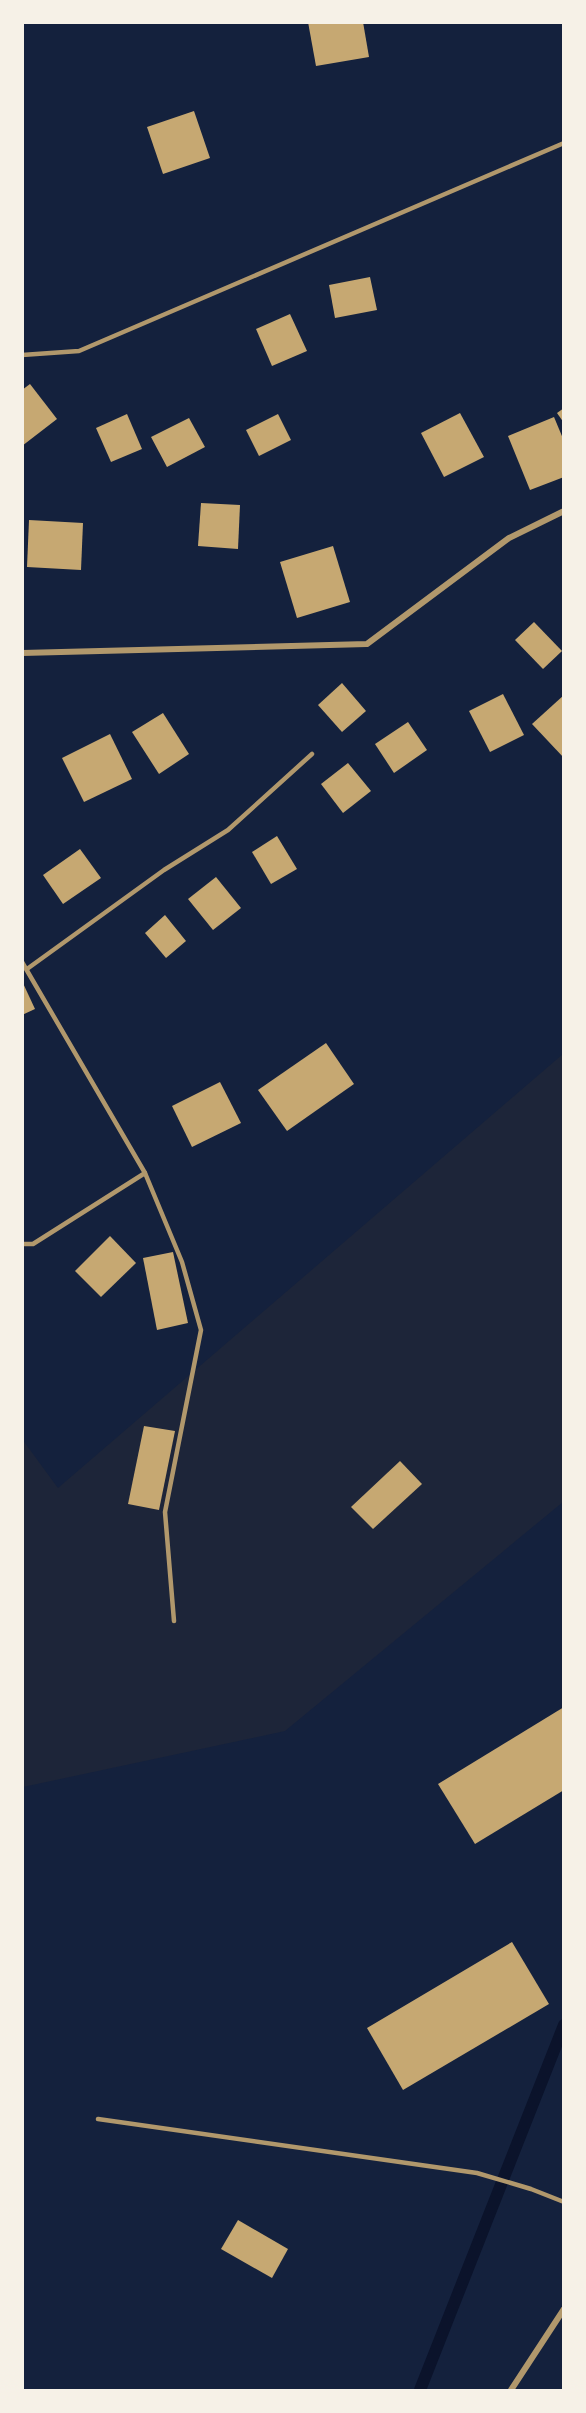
<svg xmlns="http://www.w3.org/2000/svg" width="586" height="2413" viewBox="0 0 586 2413" font-family="'Golos Text',sans-serif">
<style>
.green{fill:#1d2539}
.lines{fill:none;stroke-linecap:round;stroke-linejoin:round}
.stream{stroke:#0b132b;stroke-width:12}
.building{fill:#c6a872}
.service{stroke:#b1986c;stroke-width:4.5}
.minor{stroke:#b1986c;stroke-width:6}
</style>
<rect width="100%" height="100%" fill="#14213d"/>
<polygon class="green" points="563,1054 563,1502 285,1731 23,1787 22,1439 58,1488"/>
<g class="lines">
<polyline class="stream" points="420,2390 564,2025"/>
</g>
<g class="building">
<polygon points="308,22 363,22 369,57 316,66"/>
<polygon points="194,111 210,158 163,174 147,127"/>
<polygon points="370,277 377,310 335,318 329,285"/>
<polygon points="290,314 307,351 272,366 256,329"/>
<polygon points="30,384 57,419 22,446 22,390"/>
<polygon points="564,408 564,423 557,413"/>
<polygon points="460,413 484,457 444,477 421,433"/>
<polygon points="127,414 142,449 111,462 96,428"/>
<polygon points="278,414 291,440 259,456 246,430"/>
<polygon points="554,417 564,441 564,477 530,490 508,436"/>
<polygon points="189,418 205,447 167,467 151,437"/>
<polygon points="201,503 240,505 238,549 198,546"/>
<polygon points="29,520 83,523 81,570 27,567"/>
<polygon points="333,546 350,602 297,618 280,562"/>
<polygon points="534,622 562,651 543,669 515,640"/>
<polygon points="342,683 366,711 342,732 318,705"/>
<polygon points="503,694 524,735 490,752 469,711"/>
<polygon points="564,695 564,758 532,724"/>
<polygon points="163,713 189,754 159,774 132,732"/>
<polygon points="408,722 427,750 394,773 375,744"/>
<polygon points="110,734 132,779 84,802 62,758"/>
<polygon points="348,763 371,791 343,813 321,784"/>
<polygon points="277,836 297,869 271,884 252,852"/>
<polygon points="80,849 101,878 63,904 43,875"/>
<polygon points="216,877 241,908 213,930 188,899"/>
<polygon points="165,915 186,941 166,958 145,933"/>
<polygon points="22,981 35,1009 22,1015"/>
<polygon points="326,1043 354,1084 287,1131 258,1090"/>
<polygon points="220,1082 241,1123 192,1147 172,1106"/>
<polygon points="110,1236 136,1263 101,1297 75,1271"/>
<polygon points="173,1252 188,1323 157,1330 143,1258"/>
<polygon points="144,1426 175,1431 159,1510 128,1504"/>
<polygon points="400,1461 422,1484 373,1529 351,1507"/>
<polygon points="564,1707 564,1790 475,1844 438,1784"/>
<polygon points="512,1942 549,2004 403,2090 367,2028"/>
<polygon points="238,2220 288,2249 272,2278 221,2249"/>
</g>
<g class="lines">
<g class="service">
<polyline points="22,355 79,351 564,143"/>
<polyline points="22,962 145,1173 182,1262 201,1330 165,1512 174,1621"/>
<polyline points="27,969 164,870 228,830 312,754"/>
<polyline points="22,1244 33,1244 145,1173"/>
<polyline points="98,2119 477,2173 531,2189 564,2202"/>
</g>
<g class="minor">
<polyline points="22,653 367,644 509,538 564,511"/>
<polyline points="511,2390 564,2309"/>
</g>
</g>
<rect width="586" height="2413" fill="none" stroke="#f6f1e7" stroke-width="48"/>
</svg>
